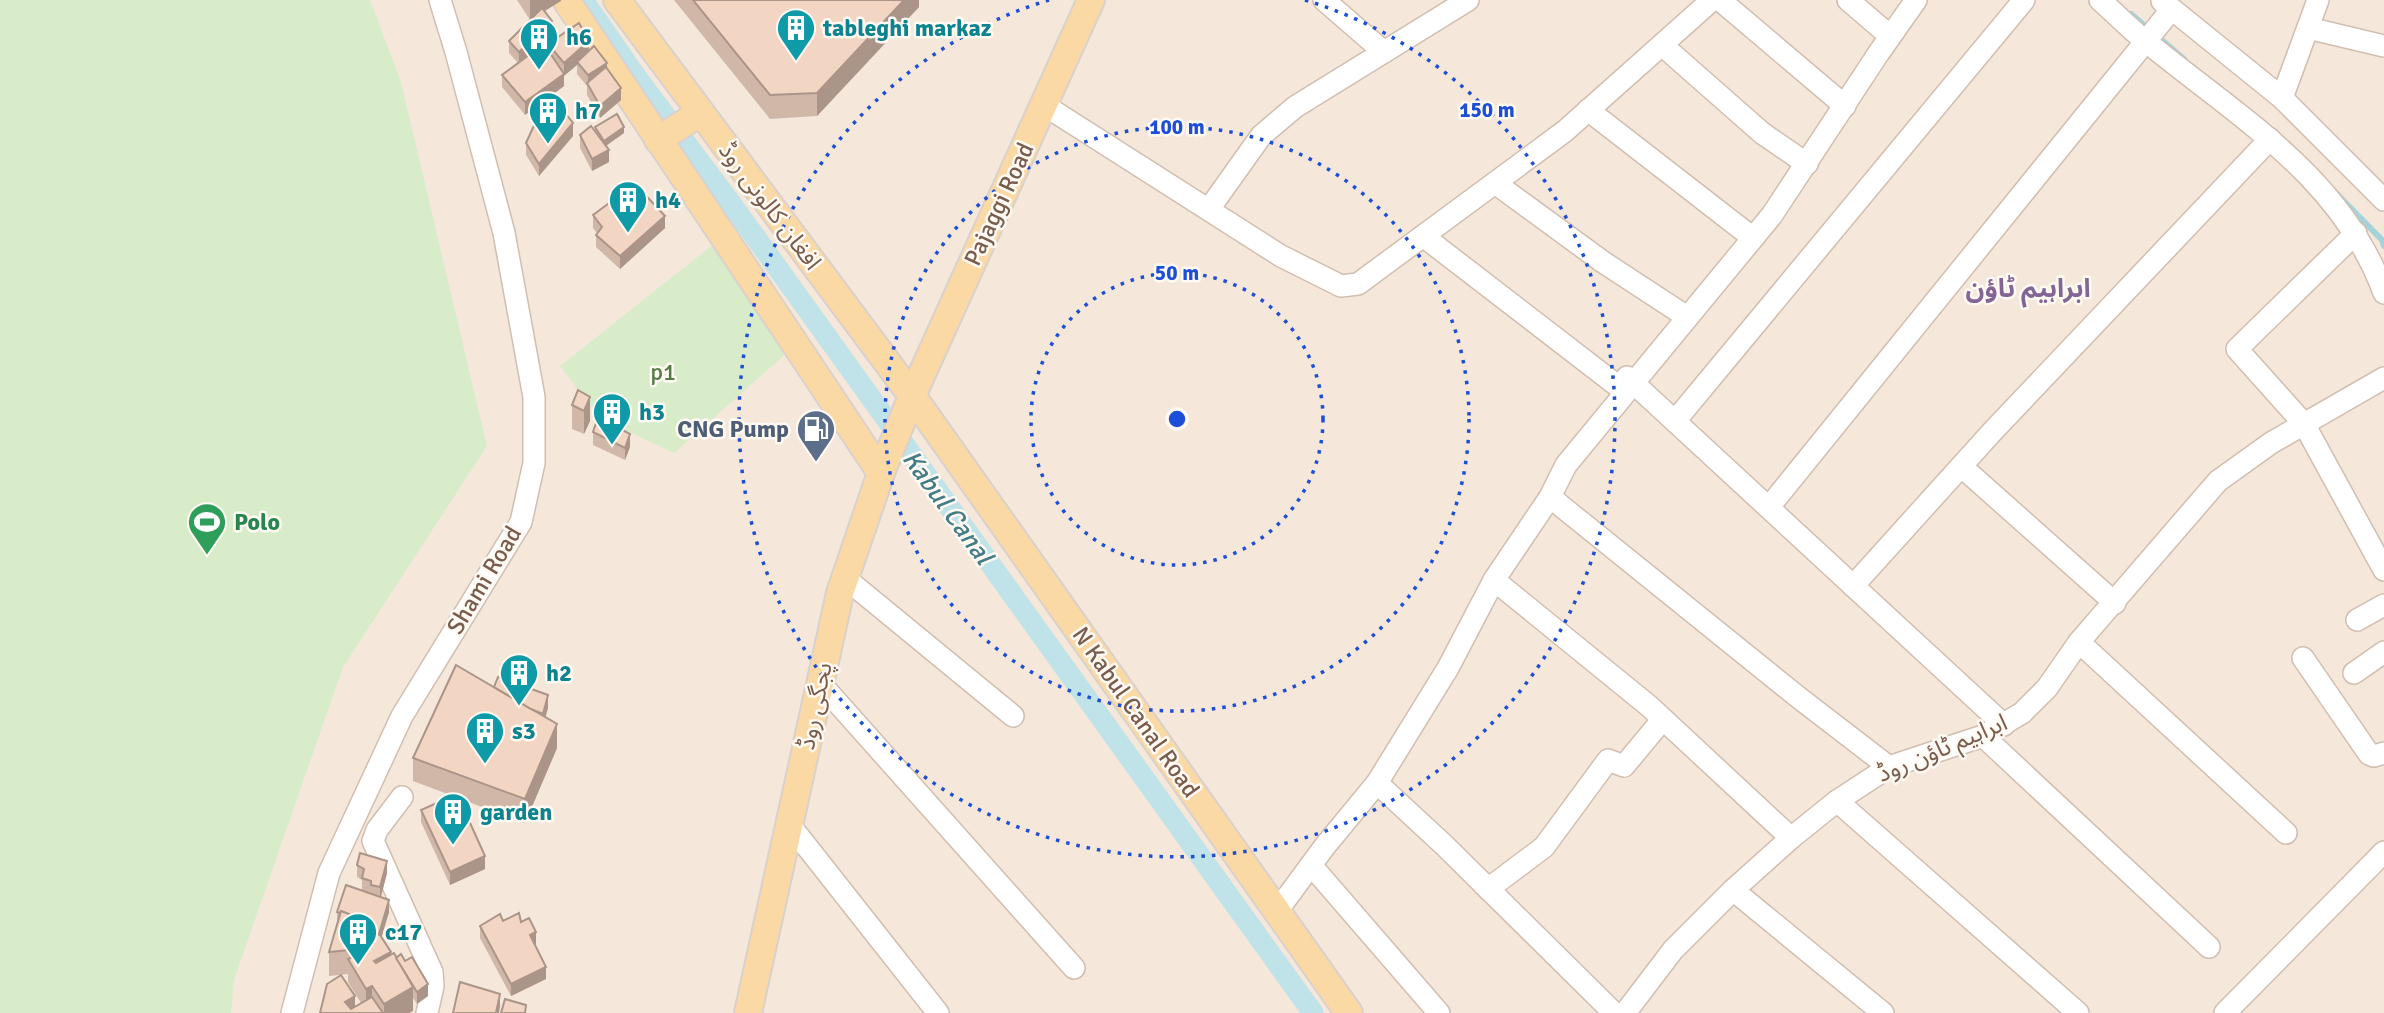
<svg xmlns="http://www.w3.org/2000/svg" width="2384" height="1013" viewBox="0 0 2384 1013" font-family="Signika,'Noto Sans Arabic',sans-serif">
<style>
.residential{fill:#f5e8da}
.green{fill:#d8ecc9}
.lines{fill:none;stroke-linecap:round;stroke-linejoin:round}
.stream{stroke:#a5d3da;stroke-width:6}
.canal{stroke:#bfe3e8;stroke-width:21}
.minor-casing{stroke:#d1beb0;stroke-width:24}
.major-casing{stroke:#dad1cd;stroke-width:30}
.minor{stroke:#fff;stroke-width:21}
.major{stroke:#fbd9a5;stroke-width:26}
.wall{fill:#d1b7a8}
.shaded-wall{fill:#aa9588}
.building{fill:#f3d5c3;stroke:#aa9588;stroke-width:2}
.ring{fill:none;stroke:#1d4ed8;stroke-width:3.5;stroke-dasharray:3.5 7}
.labels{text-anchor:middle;stroke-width:5;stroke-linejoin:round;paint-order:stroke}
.culture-label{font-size:24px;font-weight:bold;fill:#0d838f;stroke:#fffaf3;text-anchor:start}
.street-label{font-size:24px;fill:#7a5c4d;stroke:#fffaf3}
.park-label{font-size:24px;fill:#537a41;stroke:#fffaf3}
.service-label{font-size:24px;font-weight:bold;fill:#4e5e75;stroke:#fffaf3;text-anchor:end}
.leisure-label{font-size:24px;font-weight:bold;fill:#27864d;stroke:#fffaf3;text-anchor:start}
.neighbourhood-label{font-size:26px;font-weight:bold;fill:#846695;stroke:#fffaf3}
.water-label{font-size:26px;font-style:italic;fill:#437c86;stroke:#fffaf3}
.centre{fill:#1d4ed8;stroke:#fffaf3;stroke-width:3.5}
.ring-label{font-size:21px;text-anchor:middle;font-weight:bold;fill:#1d4ed8;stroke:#fffaf3;stroke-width:5;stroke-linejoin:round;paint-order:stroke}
</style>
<rect width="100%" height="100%" fill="#fdf6ec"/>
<rect class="residential" x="0" y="0" width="2384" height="1013"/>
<g class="green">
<polygon points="0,0 370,0 401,82 487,446 343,667 234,980 231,1013 0,1013"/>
<polygon points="715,243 789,351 674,453 601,419 560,366"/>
</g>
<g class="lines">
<g class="stream">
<polyline points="2131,14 2184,59"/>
<polyline points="2336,193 2382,240 2384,246"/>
</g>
<polyline class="canal" points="583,0 635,75 733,206 1313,1013"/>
<g class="minor-casing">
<g id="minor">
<polyline points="1324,0 1384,52"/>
<polyline points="1720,0 1845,106"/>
<polyline points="1848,0 1890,36"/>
<path d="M 2100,0 C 2116,14 2131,30 2148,43 C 2238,117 2342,177 2384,293"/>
<polyline points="2162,1 2282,98 2384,200"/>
<polyline points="2308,28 2384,46"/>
<polyline points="1662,45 1762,133 1807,164"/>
<polyline points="2282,98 2318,0"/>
<polyline points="1044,105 1281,256 1341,286 1358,284 1565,131 1712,0"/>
<polyline points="1588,110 1753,238"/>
<polyline points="1495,183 1603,262 1687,317"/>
<polyline points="1209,209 1261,136 1295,107 1468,0"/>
<polyline points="2356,233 2237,349 2304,424 2384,570"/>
<polyline points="1423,236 1619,387 1627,377 2004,725"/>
<polyline points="1675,421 2024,0"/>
<polyline points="1962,467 2115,603"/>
<polyline points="1550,497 1798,697 1889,767"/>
<polyline points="1769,507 2171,10"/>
<polyline points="845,578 1013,716"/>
<polyline points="1494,580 1649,706 1791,838"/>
<polyline points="1853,586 1992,432 2270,139"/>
<polyline points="2357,620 2384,605"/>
<polyline points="2079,642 2286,833"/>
<polyline points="2303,658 2369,754 2374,756 2384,753"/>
<polyline points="2354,673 2384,652"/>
<polyline points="820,683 1074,968"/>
<polyline points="1983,736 2209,947"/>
<polyline points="1377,783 1444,845 1614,1013"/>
<polyline points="402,797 377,830 373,841 432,972 433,986 427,1013"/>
<polyline points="1837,801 2078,1013"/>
<polyline points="789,824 938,1013"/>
<polyline points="1311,865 1439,1013"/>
<polyline points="1488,889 1544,847 1608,760 1624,766 1663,719"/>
<polyline points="1733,890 1883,1013"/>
<polyline points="1277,911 1325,846 1377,783 1448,668 1494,580 1550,497 1566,465 1772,215 1878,54 1916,0"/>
<polyline points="292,1013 329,873 402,716 521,522 534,463 534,397 504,233 456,52 440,0"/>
<polyline points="1625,1013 1673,950 1733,890 1791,838 1837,801 1889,767 1983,736 2022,713 2047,688 2079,642 2218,481 2271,443 2384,378"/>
<polyline points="2225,1013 2384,852"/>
</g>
</g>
<g class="major-casing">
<g id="major">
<polyline points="566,0 881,473"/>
<polyline points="617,0 913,397 1349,1013"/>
<polyline points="658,140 700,113"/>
<polyline points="748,1013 840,593 881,473 912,396 1091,0"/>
</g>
</g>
<use href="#minor" class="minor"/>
<use href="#major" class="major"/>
</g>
<g class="wall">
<polygon points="517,0 561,0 544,11 552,33 529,55 548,50 548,44 589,51 607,69 621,100 600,118 587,95 587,86 577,74 577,65 564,75 564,86 525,115 502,87 502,75 518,63 509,53 509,41 530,20"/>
<polygon points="674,0 919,0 919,7 817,116 770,119"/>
<polygon points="595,127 624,133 606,146 609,162 592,171 580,148 580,135 595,131"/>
<polygon points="573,136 539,176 526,155 526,143"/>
<polygon points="593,215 665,228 620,269 596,247 596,235 597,233 593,228"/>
<polygon points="590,397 590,421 584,434 572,429 572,405"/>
<polygon points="593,432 630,447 625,460 593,445"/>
<polygon points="494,687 548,708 545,717 557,748 525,823 458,798 485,869 450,885 421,822 421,810 453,796 413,781 413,758"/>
<polygon points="357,865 387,873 381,897 389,912 381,937 391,955 405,961 428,996 417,1004 413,998 413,1011 409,1013 320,1013 355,1007 361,1003 348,982 348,974 329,976 329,952 337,924 337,912 362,890 362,880 357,877"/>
<polygon points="503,921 521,922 536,944 534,945 546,979 511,996 480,938 480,926"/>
</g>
<g class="shaded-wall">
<polygon points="530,0 561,0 561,1 530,20"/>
<polygon points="904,0 919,0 919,7 817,116 817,93"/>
<polygon points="552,21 552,33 519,64 519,52"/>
<polygon points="589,41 589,54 577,62 577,65 564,76 564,63"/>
<polygon points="607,63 607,75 588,87 588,75"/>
<polygon points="564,74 564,86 525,115 525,102"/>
<polygon points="621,88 621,100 600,118 600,106"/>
<polygon points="573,123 573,136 539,176 539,164"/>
<polygon points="624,127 624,133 604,147 604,141"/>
<polygon points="609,150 609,162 592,171 592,159"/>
<polygon points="665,216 665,228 620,269 620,256"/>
<polygon points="590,397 590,421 584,434 584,411"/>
<polygon points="630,434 630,447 625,460 625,448"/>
<polygon points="548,695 548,708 543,726 543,714"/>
<polygon points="557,724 557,748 525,823 525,799"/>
<polygon points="485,856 485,869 450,885 450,872"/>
<polygon points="387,861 387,873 380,900 380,887"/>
<polygon points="389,900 389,912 379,946 379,934"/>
<polygon points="536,932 536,944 530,948 530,935"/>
<polygon points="391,952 391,976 374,961"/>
<polygon points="546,967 546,979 511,996 511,984"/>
<polygon points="428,984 428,996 417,1004 417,992"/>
<polygon points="372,986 372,1010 366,1013 366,989"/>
<polygon points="413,987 413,1011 409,1013 384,1013 384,1004"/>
<polygon points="500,994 500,1006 499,1013 496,1013"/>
<polygon points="355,996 355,1009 347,1013 345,1002"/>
</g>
<g class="building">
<polygon points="693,0 904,0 817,93 770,95"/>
<polygon points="542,8 552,21 519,52 509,41"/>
<polygon points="579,23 589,41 564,63 548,44"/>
<polygon points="544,44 564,74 525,102 502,75"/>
<polygon points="594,46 607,63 588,75 577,62"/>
<polygon points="606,67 621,88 600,106 587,83"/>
<polygon points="558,104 573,123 539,164 526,143 537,119"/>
<polygon points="617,114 624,127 604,141 595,127"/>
<polygon points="591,126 609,150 592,159 580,135"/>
<polygon points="635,184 665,216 620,256 596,235 602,227 593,215"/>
<polygon points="578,390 590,397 584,411 572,405"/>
<polygon points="598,417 630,434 625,448 593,432"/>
<polygon points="456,665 557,724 525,799 413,758"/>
<polygon points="498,677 548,695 543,714 531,709 494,687"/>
<polygon points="457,794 485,856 450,872 421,810"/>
<polygon points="360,853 387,861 380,887 371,885 371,881 362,878 364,869 357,865"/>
<polygon points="346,885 389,900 379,934 367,931 367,921 341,911 340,913 337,912"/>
<polygon points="341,911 367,921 364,930 380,935 391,952 374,961 376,963 394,953 413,987 384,1004 372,986 366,989 348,959 366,952 349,950 329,952"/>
<polygon points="519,913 521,922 529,918 536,932 530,935 546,967 511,984 480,926 500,914 503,921"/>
<polygon points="401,954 405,961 412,957 428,984 417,992 396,958"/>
<polygon points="341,975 355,996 345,1002 351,1009 372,997 383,1013 320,1013 327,984"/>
<polygon points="460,982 500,994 496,1013 453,1013"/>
<polygon points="505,999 526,1005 525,1013 501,1013"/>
</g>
<g class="ring">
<circle cx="1177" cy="419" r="146"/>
<circle cx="1177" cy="419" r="292"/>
<path d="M1305 0A438 438 0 1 1 1049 0"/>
</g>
<defs>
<g id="building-pin" transform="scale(2.0125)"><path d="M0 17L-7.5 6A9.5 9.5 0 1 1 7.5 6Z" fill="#0f9aa8" stroke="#fffaf3"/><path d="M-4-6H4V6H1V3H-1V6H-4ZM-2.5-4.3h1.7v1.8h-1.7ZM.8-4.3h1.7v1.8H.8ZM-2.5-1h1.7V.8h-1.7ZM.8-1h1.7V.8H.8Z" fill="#fff"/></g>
<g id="fuel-pin" transform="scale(2.0125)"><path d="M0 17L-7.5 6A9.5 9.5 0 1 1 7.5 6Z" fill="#5c6f8a" stroke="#fffaf3"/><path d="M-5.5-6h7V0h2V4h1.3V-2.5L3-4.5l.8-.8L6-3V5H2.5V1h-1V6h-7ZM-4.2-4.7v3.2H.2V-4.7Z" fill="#fff"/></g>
<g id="stadium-pin" transform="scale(2.0125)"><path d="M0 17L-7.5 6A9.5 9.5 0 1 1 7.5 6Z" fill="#2e9e5b" stroke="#fffaf3"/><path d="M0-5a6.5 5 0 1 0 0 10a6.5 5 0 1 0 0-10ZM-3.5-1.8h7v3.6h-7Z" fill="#fff"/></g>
</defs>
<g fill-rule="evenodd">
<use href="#building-pin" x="796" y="28"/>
<use href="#building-pin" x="539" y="37"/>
<use href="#building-pin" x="548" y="111"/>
<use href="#building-pin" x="628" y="200"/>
<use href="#building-pin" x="612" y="412"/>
<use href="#fuel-pin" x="816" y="429"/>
<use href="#stadium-pin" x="207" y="522"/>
<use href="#building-pin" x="519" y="673"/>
<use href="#building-pin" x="485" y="731"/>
<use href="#building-pin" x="453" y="812"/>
<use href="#building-pin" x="358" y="932"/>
</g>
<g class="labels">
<g class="culture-label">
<text x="823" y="36">tableghi markaz</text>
<text x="566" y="45">h6</text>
<text x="575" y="119">h7</text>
<text x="655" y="208">h4</text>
<text x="639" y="420">h3</text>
<text x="546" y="681">h2</text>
<text x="512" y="739">s3</text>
<text x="480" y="820">garden</text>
<text x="385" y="940">c17</text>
</g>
<g class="street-label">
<text transform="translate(999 204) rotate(-65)" y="8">Pajaggi Road</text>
<text transform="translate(770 206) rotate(53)" y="8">افغان کالونی روڈ</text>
<text transform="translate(484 580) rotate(-59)" y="8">Shami Road</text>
<text transform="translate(815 706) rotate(-78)" y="8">پجگی روڈ</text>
<text transform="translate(1136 712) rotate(55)" y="8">N Kabul Canal Road</text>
<text transform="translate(1942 748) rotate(-23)" y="8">ابراہیم ٹاؤن روڈ</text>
</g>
<g class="park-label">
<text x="663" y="380">p1</text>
</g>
<g class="service-label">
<text x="789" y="437">CNG Pump</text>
</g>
<g class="leisure-label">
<text x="234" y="530">Polo</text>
</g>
<g class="neighbourhood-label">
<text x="2028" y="297">ابراہیم ٹاؤن</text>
</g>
<g class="water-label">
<text transform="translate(948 507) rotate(54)" y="9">Kabul Canal</text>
</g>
</g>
<circle cx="1177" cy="419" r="10" class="centre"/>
<g class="ring-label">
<text x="1487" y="117">150 m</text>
<text x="1177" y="134">100 m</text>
<text x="1177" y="280">50 m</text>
</g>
</svg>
